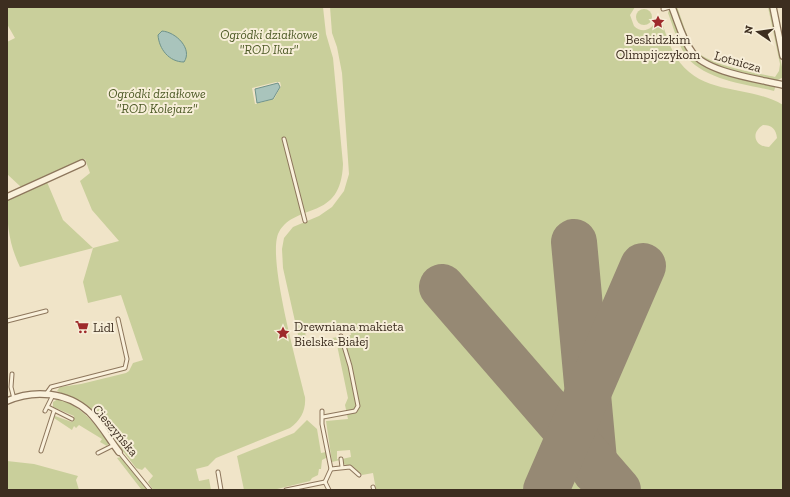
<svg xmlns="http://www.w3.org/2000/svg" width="790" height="497" viewBox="0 0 790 497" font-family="'Zilla Slab',serif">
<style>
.green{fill:#c9cf9b;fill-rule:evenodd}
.water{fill:#a9c4bc;stroke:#6f938a}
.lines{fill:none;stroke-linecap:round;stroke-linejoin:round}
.runway{stroke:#968974;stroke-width:46}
.lane-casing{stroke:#8d765c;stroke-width:5}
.street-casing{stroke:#8d765c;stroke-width:8}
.lane{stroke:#faf1dc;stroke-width:3}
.street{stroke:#faf1dc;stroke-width:5.5}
.labels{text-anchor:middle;stroke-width:4;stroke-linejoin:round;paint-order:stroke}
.park-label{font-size:13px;font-style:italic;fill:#4d5a26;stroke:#f7eed8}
.poi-label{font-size:13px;fill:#3d2e20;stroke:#f7eed8;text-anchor:start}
.street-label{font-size:13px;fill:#3d2e20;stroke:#f7eed8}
</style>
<rect width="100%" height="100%" fill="#f0e4c8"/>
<g class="green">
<path d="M 7,7 L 323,7 L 326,34 L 333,58 L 343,164 C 341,222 296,202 279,232 C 266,255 298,367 305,397 C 306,410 301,420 290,428 L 216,458 L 208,466 L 196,469 L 199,481 L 209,479 L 211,490 L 153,490 L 148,482 L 153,476 L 145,467 L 142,470 L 136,468 L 93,412 L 80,402 L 57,391 L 60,387 L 81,384 L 126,373 L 129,371 L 133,363 L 143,360 L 121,295 L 88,303 L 83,282 L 93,248 L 20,267 C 9,244 7,225 7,199 L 47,182 L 63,220 L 93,248 L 119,241 L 92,210 L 80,181 L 90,173 L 85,159 L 7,195 L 7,193 L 21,187 L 7,174 L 7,42 L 15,38 L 7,24 ZM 276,82 L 280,82 L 281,86 L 274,99 L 255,104 L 252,88 Z"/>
<path d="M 330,7 L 635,7 L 630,15 L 634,26 C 643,35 654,29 657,17 L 659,16 C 665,29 668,44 676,57 C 701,97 748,84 783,105 L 783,490 L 376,490 L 373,473 L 362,475 L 353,467 L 343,464 L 342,459 L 351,457 L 350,450 L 337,451 L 337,459 L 340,460 L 332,462 L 326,421 L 348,419 L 345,405 L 348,398 L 337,345 L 330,345 L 330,343 L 325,343 L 325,346 L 319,344 L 319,346 L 301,348 L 283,268 L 282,249 L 284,238 L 293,227 L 319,216 L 332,207 L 344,191 L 349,174 L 342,73 L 337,47 L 332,33 ZM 763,125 C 772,125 776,129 777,138 L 769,147 C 755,147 750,133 763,125 ZM 335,322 L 335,328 L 350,327 L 351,335 L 306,342 L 305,328 L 322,327 L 322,330 L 325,330 L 325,323 Z"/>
<path d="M 675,7 L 677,7 C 681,17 688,40 693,48 C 708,66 753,72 775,77 L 779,71 L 780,64 L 768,7 L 770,7 L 783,72 L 782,78 L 777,80 C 753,75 708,70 693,50 C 684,38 680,21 675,7 Z"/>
<circle cx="644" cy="17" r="8"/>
<path d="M 669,10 C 675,15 681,38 685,47 C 698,75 748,79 776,85 L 774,91 C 746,84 701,80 684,53 C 677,41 673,26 668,13 Z"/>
<path d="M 58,399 C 82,406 95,424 109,443 L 107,446 L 100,442 L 102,439 L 79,425 L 76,428 L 74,426 L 72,430 L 54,418 L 55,416 L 72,422 L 74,416 L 53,407 L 53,402 Z"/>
<polygon points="307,420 317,429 321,453 326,452 326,458 322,460 321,469 319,469 318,475 312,478 310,481 273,490 244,490 237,456 294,433"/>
<polygon points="121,457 145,486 147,490 140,490 141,489 117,458"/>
<polygon points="7,461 34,464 78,476 76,480 79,490 7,490"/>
</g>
<g class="water">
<path d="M 162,31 C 176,32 193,49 184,62 C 169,62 159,49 158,35 Z"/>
<polygon points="278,83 280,87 273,99 257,103 255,89"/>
</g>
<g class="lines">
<g class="runway">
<polyline points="574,242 595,471"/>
<polyline points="442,287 618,490"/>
<polyline points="546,490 643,266"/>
</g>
<g class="lane-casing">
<g id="lane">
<polyline points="663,9 670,7"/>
<polyline points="284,139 305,221"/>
<polyline points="7,321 46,311"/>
<polyline points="12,374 11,387 14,399"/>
<polyline points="46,394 51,387 125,368 127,359 118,319"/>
<polyline points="48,407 72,419"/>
<polyline points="45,411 53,395"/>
<polyline points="322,411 322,424 331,469 325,482 329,490"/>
<polyline points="323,417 355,411 358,406 350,366 341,336"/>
<polyline points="41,451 54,411"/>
<polyline points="119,452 150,490"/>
<polyline points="98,453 114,445"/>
<polyline points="341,459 342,467"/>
<polyline points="331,469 350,467 359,475"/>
<polyline points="218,472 221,490"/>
<polyline points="373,487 374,490"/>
<polyline points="286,490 325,482"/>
</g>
</g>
<g class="street-casing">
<g id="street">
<path d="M 672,7 C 678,22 682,39 692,52 C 707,73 759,79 783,85"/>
<polyline points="773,7 783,56"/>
<polyline points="7,197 82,163"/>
<path d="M 7,401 C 34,389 67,392 89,412 C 101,424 109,439 119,452"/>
</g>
</g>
<use href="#lane" class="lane"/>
<use href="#street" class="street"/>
</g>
<defs>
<g id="sight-bare" transform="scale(1.08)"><path d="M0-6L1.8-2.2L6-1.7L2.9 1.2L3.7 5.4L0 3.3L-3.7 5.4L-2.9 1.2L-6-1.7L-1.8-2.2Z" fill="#9e2a2b" stroke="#f7eed8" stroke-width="2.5" paint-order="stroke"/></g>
<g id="supermarket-bare" transform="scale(1.08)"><path d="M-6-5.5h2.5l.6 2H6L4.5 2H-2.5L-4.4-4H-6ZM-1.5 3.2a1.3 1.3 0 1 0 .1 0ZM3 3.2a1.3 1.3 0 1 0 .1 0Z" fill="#9e2a2b" stroke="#f7eed8" stroke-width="2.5" paint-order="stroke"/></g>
</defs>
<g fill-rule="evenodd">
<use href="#sight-bare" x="658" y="22"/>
<use href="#supermarket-bare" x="82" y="327"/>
<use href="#sight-bare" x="283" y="333"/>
</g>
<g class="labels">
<g class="park-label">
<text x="269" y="39">Ogródki działkowe<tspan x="269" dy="15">"ROD Ikar"</tspan></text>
<text x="157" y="98">Ogródki działkowe<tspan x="157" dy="15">"ROD Kolejarz"</tspan></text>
</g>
<g class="poi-label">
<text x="658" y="44" text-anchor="middle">Beskidzkim<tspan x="658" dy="15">Olimpijczykom</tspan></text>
<text x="294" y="331">Drewniana makieta<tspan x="294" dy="15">Bielska-Białej</tspan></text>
<text x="93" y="332">Lidl</text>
</g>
<g class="street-label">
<text transform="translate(738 61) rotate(16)" y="5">Lotnicza</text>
<text transform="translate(116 430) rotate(50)" y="5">Cieszyńska</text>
</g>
</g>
<rect width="790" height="497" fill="none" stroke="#3d2e20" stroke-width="16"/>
<g transform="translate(758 32) rotate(283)" stroke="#f7eed8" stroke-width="3" paint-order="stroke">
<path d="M0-3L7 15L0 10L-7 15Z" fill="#3d2e20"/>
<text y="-6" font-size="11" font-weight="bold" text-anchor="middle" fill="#3d2e20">N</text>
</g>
</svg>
